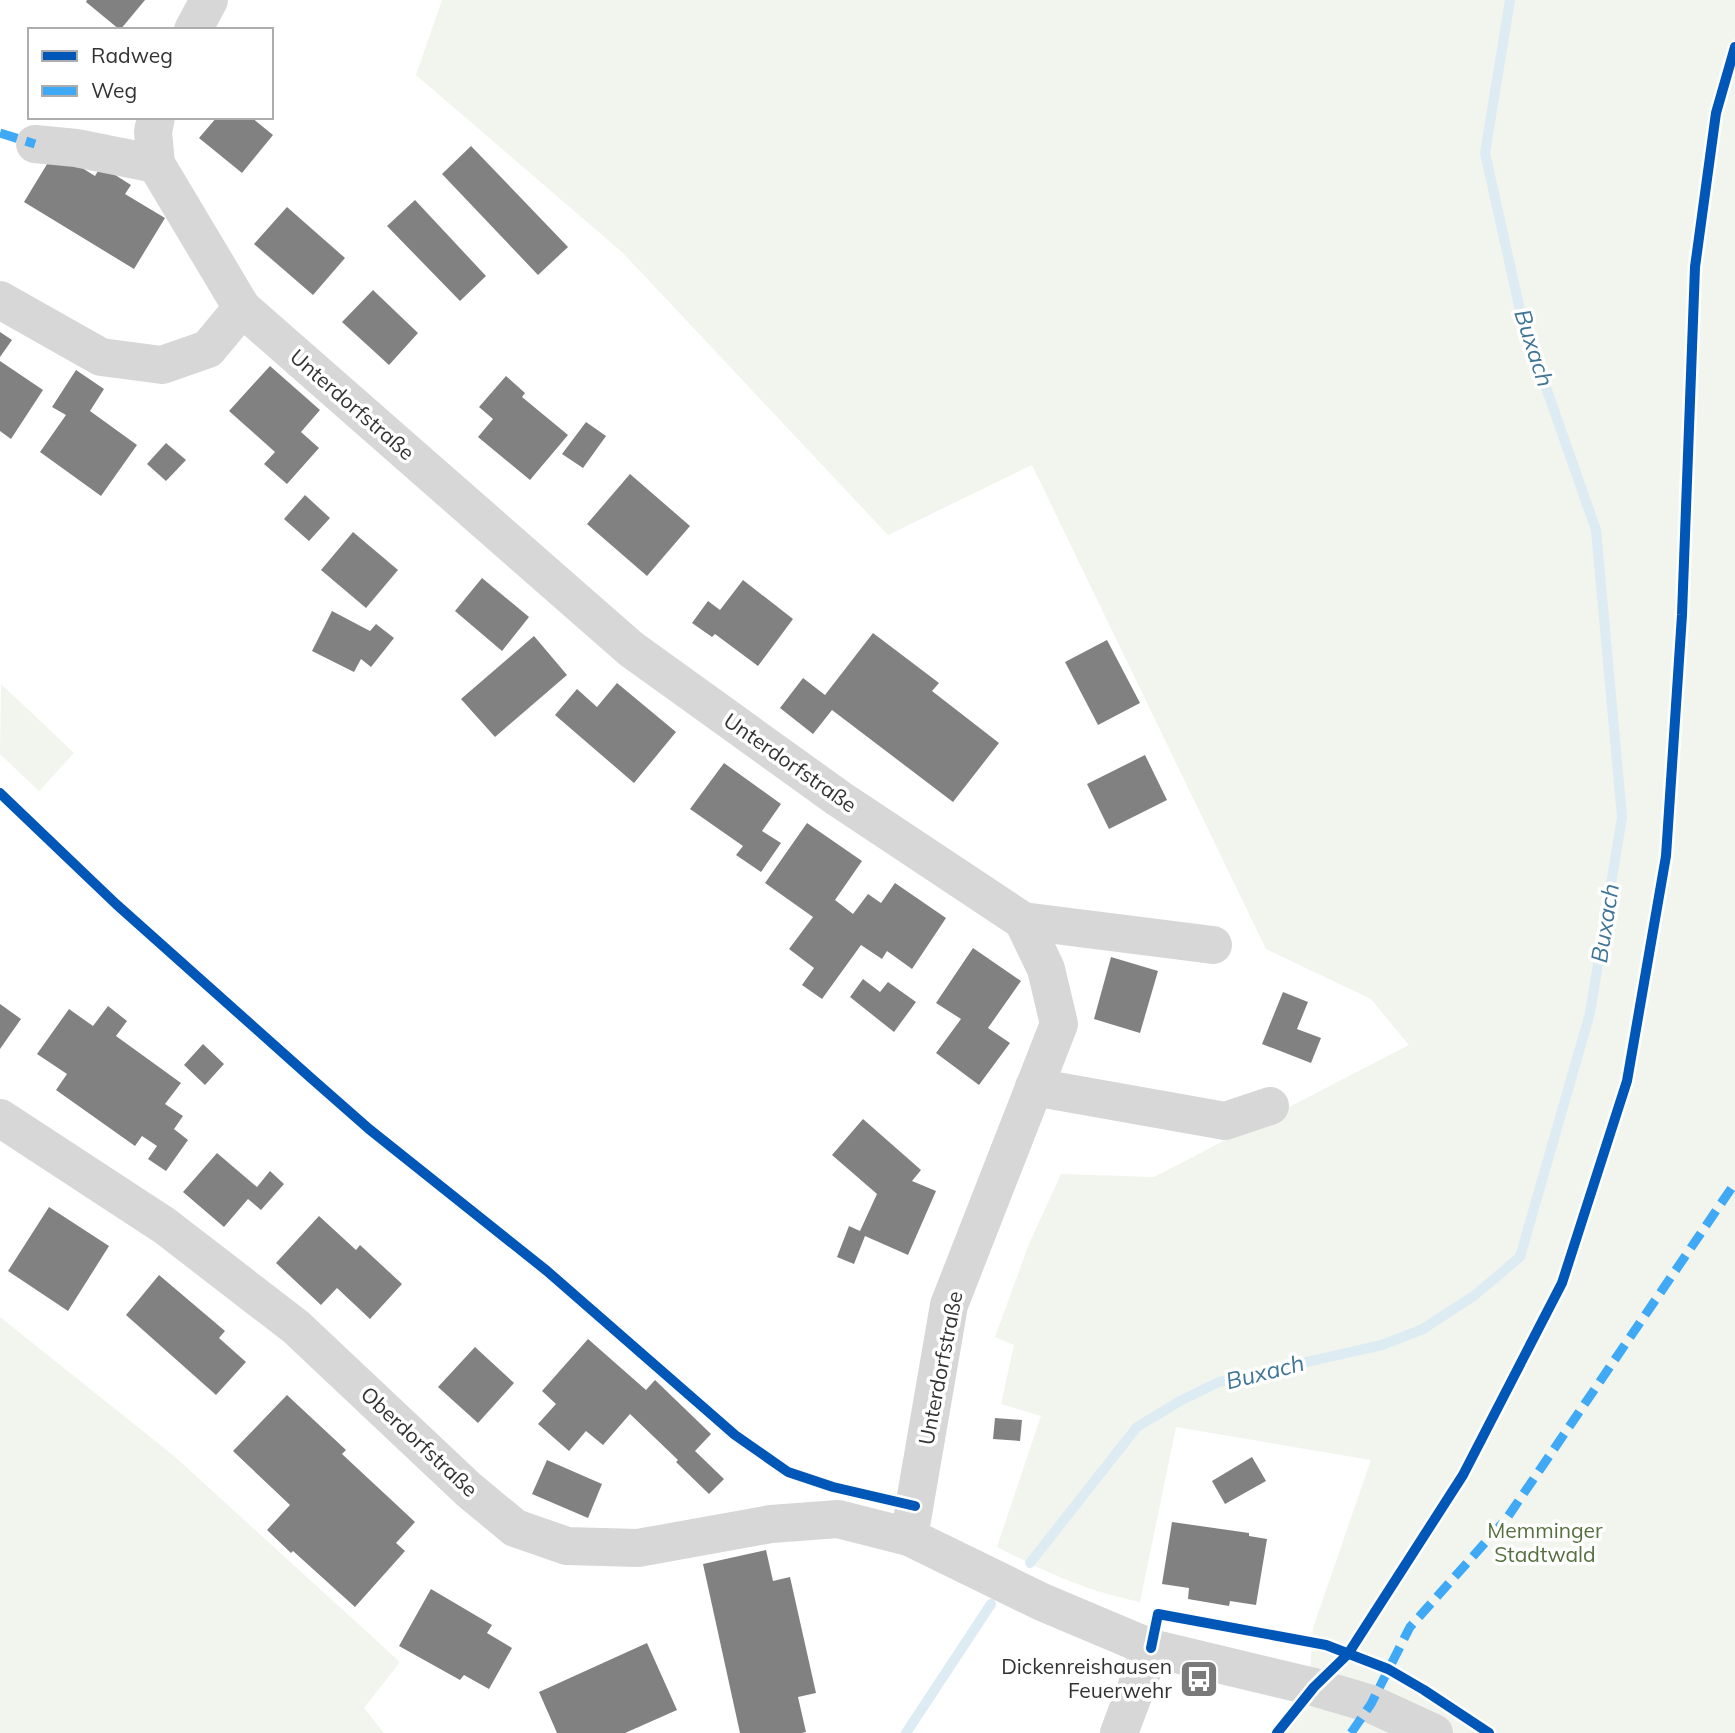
<svg xmlns="http://www.w3.org/2000/svg" width="1735" height="1733" viewBox="0 0 1735 1733" font-family="Mulish,sans-serif">
<style>
.green{fill:#f1f5ed}
.lines{fill:none;stroke-linecap:round;stroke-linejoin:round}
.stream{stroke:#ddebf3;stroke-width:10}
.building{fill:#818181}
.minor{stroke:#d7d7d7;stroke-width:38}
.quiet{stroke:#3fa9f5;stroke-width:9;stroke-dasharray:18 9;stroke-linecap:butt}
.cycleway-casing{stroke:#fff;stroke-width:15}
.cycleway{stroke:#0057b8;stroke-width:10}
.labels{text-anchor:middle;stroke-width:7;stroke-linejoin:round;paint-order:stroke}
.street-label{font-size:21px;fill:#333;stroke:#fff}
.park-label{font-size:21px;fill:#56703f;stroke:#fff}
.poi-label{font-size:21px;fill:#333;stroke:#fff;text-anchor:end}
.water-label{font-size:23px;font-style:italic;fill:#3f7597;stroke:#fff}
</style>
<rect width="100%" height="100%" fill="#fff"/>
<g class="green">
<path d="M 442,0 L 1735,0 L 1735,1733 L 1285,1733 L 1308,1703 L 1313,1628 L 1371,1460 L 1176,1427 L 1140,1602 C 1083,1590 1048,1573 997,1547 L 1041,1416 L 1001,1404 L 1014,1345 L 995,1337 L 1029,1244 L 1061,1174 L 1154,1177 L 1409,1045 L 1371,999 L 1266,949 L 1032,465 L 888,535 L 623,253 L 416,75 Z"/>
<polygon points="1,684 74,753 39,791 0,754"/>
<polygon points="0,1317 174,1456 400,1662 364,1708 384,1733 0,1733"/>
</g>
<g class="lines">
<g class="stream">
<polyline points="1030,1563 1137,1427 1180,1401 1219,1382 1382,1345 1423,1329 1475,1295 1520,1257 1590,1013 1622,817 1596,530 1522,319 1485,153 1510,0"/>
<polyline points="906,1733 991,1604"/>
</g>
</g>
<g class="building">
<polygon points="87,0 145,0 120,30 86,2"/>
<polygon points="217,117 251,117 273,135 242,173 199,138"/>
<polygon points="471,146 568,247 538,275 442,174"/>
<polygon points="55,151 95,176 101,166 131,185 125,194 165,218 134,269 24,202"/>
<polygon points="415,200 486,276 460,301 387,226"/>
<polygon points="287,207 345,258 313,295 254,244"/>
<polygon points="373,290 418,333 389,365 342,322"/>
<polygon points="0,332 12,340 0,357"/>
<polygon points="0,361 43,390 11,439 0,431"/>
<polygon points="270,366 320,410 301,432 319,448 287,484 264,464 275,452 229,411"/>
<polygon points="76,370 104,389 90,411 137,445 101,496 40,452 66,415 52,407"/>
<polygon points="506,376 525,393 522,397 568,435 530,480 478,437 493,419 479,407"/>
<polygon points="586,422 606,436 583,468 562,454"/>
<polygon points="166,443 186,460 166,481 147,464"/>
<polygon points="630,474 690,526 647,576 587,524"/>
<polygon points="305,495 330,518 309,541 284,519"/>
<polygon points="353,532 398,570 366,608 321,570"/>
<polygon points="482,578 529,617 502,651 455,611"/>
<polygon points="743,580 793,619 758,666 715,634 712,637 692,623 708,601 720,610"/>
<polygon points="332,611 370,631 376,624 394,638 371,667 361,659 354,672 312,651"/>
<polygon points="873,633 939,683 932,691 999,743 953,802 832,710 813,734 780,708 803,678 825,695"/>
<polygon points="534,636 567,675 495,737 461,699"/>
<polygon points="1107,640 1140,703 1098,725 1065,662"/>
<polygon points="617,683 676,732 634,783 555,715 577,689 597,707"/>
<polygon points="1145,755 1167,800 1109,829 1087,784"/>
<polygon points="724,763 781,804 762,831 781,843 761,872 736,855 743,846 690,809"/>
<polygon points="807,823 862,861 835,900 853,914 868,894 881,903 895,883 946,918 912,969 887,951 882,959 861,945 822,999 802,985 814,968 789,949 813,917 765,883"/>
<polygon points="973,948 1021,981 988,1028 1010,1043 979,1085 936,1053 961,1019 936,1003"/>
<polygon points="1111,957 1158,971 1140,1033 1094,1019"/>
<polygon points="863,979 880,992 888,982 916,1002 894,1032 850,997"/>
<polygon points="1283,992 1308,1002 1297,1029 1321,1038 1311,1063 1262,1044"/>
<polygon points="0,1004 21,1019 0,1049"/>
<polygon points="108,1006 127,1021 116,1036 181,1083 165,1104 183,1116 174,1129 188,1140 166,1171 148,1159 157,1146 142,1136 135,1146 56,1090 67,1074 37,1054 69,1009 93,1026"/>
<polygon points="203,1044 224,1064 205,1085 184,1065"/>
<polygon points="863,1119 921,1170 912,1181 936,1191 908,1255 865,1236 854,1264 837,1257 849,1226 860,1231 877,1194 832,1155"/>
<polygon points="217,1153 257,1187 270,1171 284,1184 261,1210 248,1199 224,1227 183,1192"/>
<polygon points="49,1207 109,1246 68,1311 8,1271"/>
<polygon points="319,1216 356,1250 360,1245 402,1284 370,1319 337,1288 321,1305 276,1263"/>
<polygon points="159,1275 225,1331 219,1338 246,1362 216,1395 126,1315"/>
<polygon points="588,1339 646,1390 655,1380 711,1434 695,1451 724,1479 709,1494 676,1462 678,1460 630,1414 603,1445 586,1431 569,1451 538,1424 556,1404 542,1391"/>
<polygon points="475,1347 514,1383 478,1423 438,1387"/>
<polygon points="287,1395 346,1450 342,1454 415,1522 396,1543 405,1551 355,1607 293,1551 291,1553 267,1530 290,1505 233,1451"/>
<polygon points="995,1418 1022,1420 1020,1441 993,1439"/>
<polygon points="1252,1457 1266,1481 1225,1504 1212,1481"/>
<polygon points="547,1460 602,1484 588,1518 532,1494"/>
<polygon points="1172,1522 1249,1533 1249,1536 1267,1539 1256,1605 1230,1601 1229,1606 1188,1599 1189,1588 1162,1584"/>
<polygon points="766,1550 773,1581 790,1577 816,1693 798,1697 806,1732 802,1733 740,1733 703,1564"/>
<polygon points="431,1589 492,1625 487,1633 512,1648 489,1689 464,1675 460,1680 399,1646"/>
<polygon points="647,1643 677,1710 625,1733 557,1733 539,1692"/>
</g>
<g class="lines">
<g class="minor">
<polyline points="193,30 209,0"/>
<polyline points="156,117 153,132 156,164 242,308 631,649 838,798 1023,921 1046,969 1059,1024 949,1305 909,1537"/>
<polyline points="35,144 76,148 156,164"/>
<polyline points="0,300 101,357 162,365 208,349 242,308"/>
<polyline points="1023,921 1213,945"/>
<polyline points="1034,1087 1225,1121 1270,1106"/>
<polyline points="0,1118 165,1226 296,1327 469,1490 515,1528 567,1546 638,1548 771,1524 838,1519 909,1537 1042,1602 1151,1648 1314,1687 1371,1704 1434,1733"/>
<polyline points="1119,1733 1151,1648"/>
</g>
<g class="quiet">
<polyline points="0,133 35,144"/>
<polyline points="1351,1733 1371,1704 1410,1627 1507,1518 1735,1183"/>
</g>
<g class="cycleway-casing">
<g id="cycleway">
<polyline points="0,793 116,904 311,1078 369,1129 547,1271 735,1435 788,1472 833,1487 915,1506"/>
<polyline points="1151,1648 1158,1614 1326,1645 1388,1669 1424,1690 1489,1733"/>
<polyline points="1277,1733 1314,1687 1348,1654 1463,1475 1562,1283 1627,1081 1666,856 1682,615 1695,267 1716,113 1735,47"/>
</g>
</g>
<use href="#cycleway" class="cycleway"/>
</g>
<defs>
<g id="bus-square" transform="scale(2.0125)"><rect x="-9" y="-9" width="18" height="18" rx="4" fill="#7a7a7a" stroke="#fff"/><path d="M-5-6H5V4H4V6H2V4H-2V6H-4V4H-5ZM-3.5-4V0h7V-4ZM-3.5 1.2v1.5H-2V1.2ZM2 1.2v1.5H3.5V1.2Z" fill="#fff"/></g>
</defs>
<g fill-rule="evenodd">
<use href="#bus-square" x="1199" y="1679"/>
</g>
<g class="labels">
<g class="street-label">
<text transform="translate(352 405) rotate(41)" y="7">Unterdorfstraße</text>
<text transform="translate(790 763) rotate(35)" y="7">Unterdorfstraße</text>
<text transform="translate(941 1368) rotate(-79)" y="7">Unterdorfstraße</text>
<text transform="translate(419 1442) rotate(43)" y="7">Oberdorfstraße</text>
</g>
<g class="park-label">
<text x="1545" y="1538">Memminger<tspan x="1545" dy="24">Stadtwald</tspan></text>
</g>
<g class="poi-label">
<text x="1172" y="1674">Dickenreishausen<tspan x="1172" dy="24">Feuerwehr</tspan></text>
</g>
<g class="water-label">
<text transform="translate(1534 348) rotate(72)" y="8">Buxach</text>
<text transform="translate(1605 923) rotate(-81)" y="8">Buxach</text>
<text transform="translate(1265 1372) rotate(-14)" y="8">Buxach</text>
</g>
</g>
<rect x="28" y="28" width="245" height="91" fill="#ffffff" stroke="#adadad" stroke-width="2"/>
<rect x="42" y="51" width="35" height="10" fill="#0057b8" stroke="#adadad" stroke-width="2"/>
<text x="91" y="63" font-size="21" fill="#333333">Radweg</text>
<rect x="42" y="86" width="35" height="10" fill="#3fa9f5" stroke="#adadad" stroke-width="2"/>
<text x="91" y="98" font-size="21" fill="#333333">Weg</text>
</svg>
